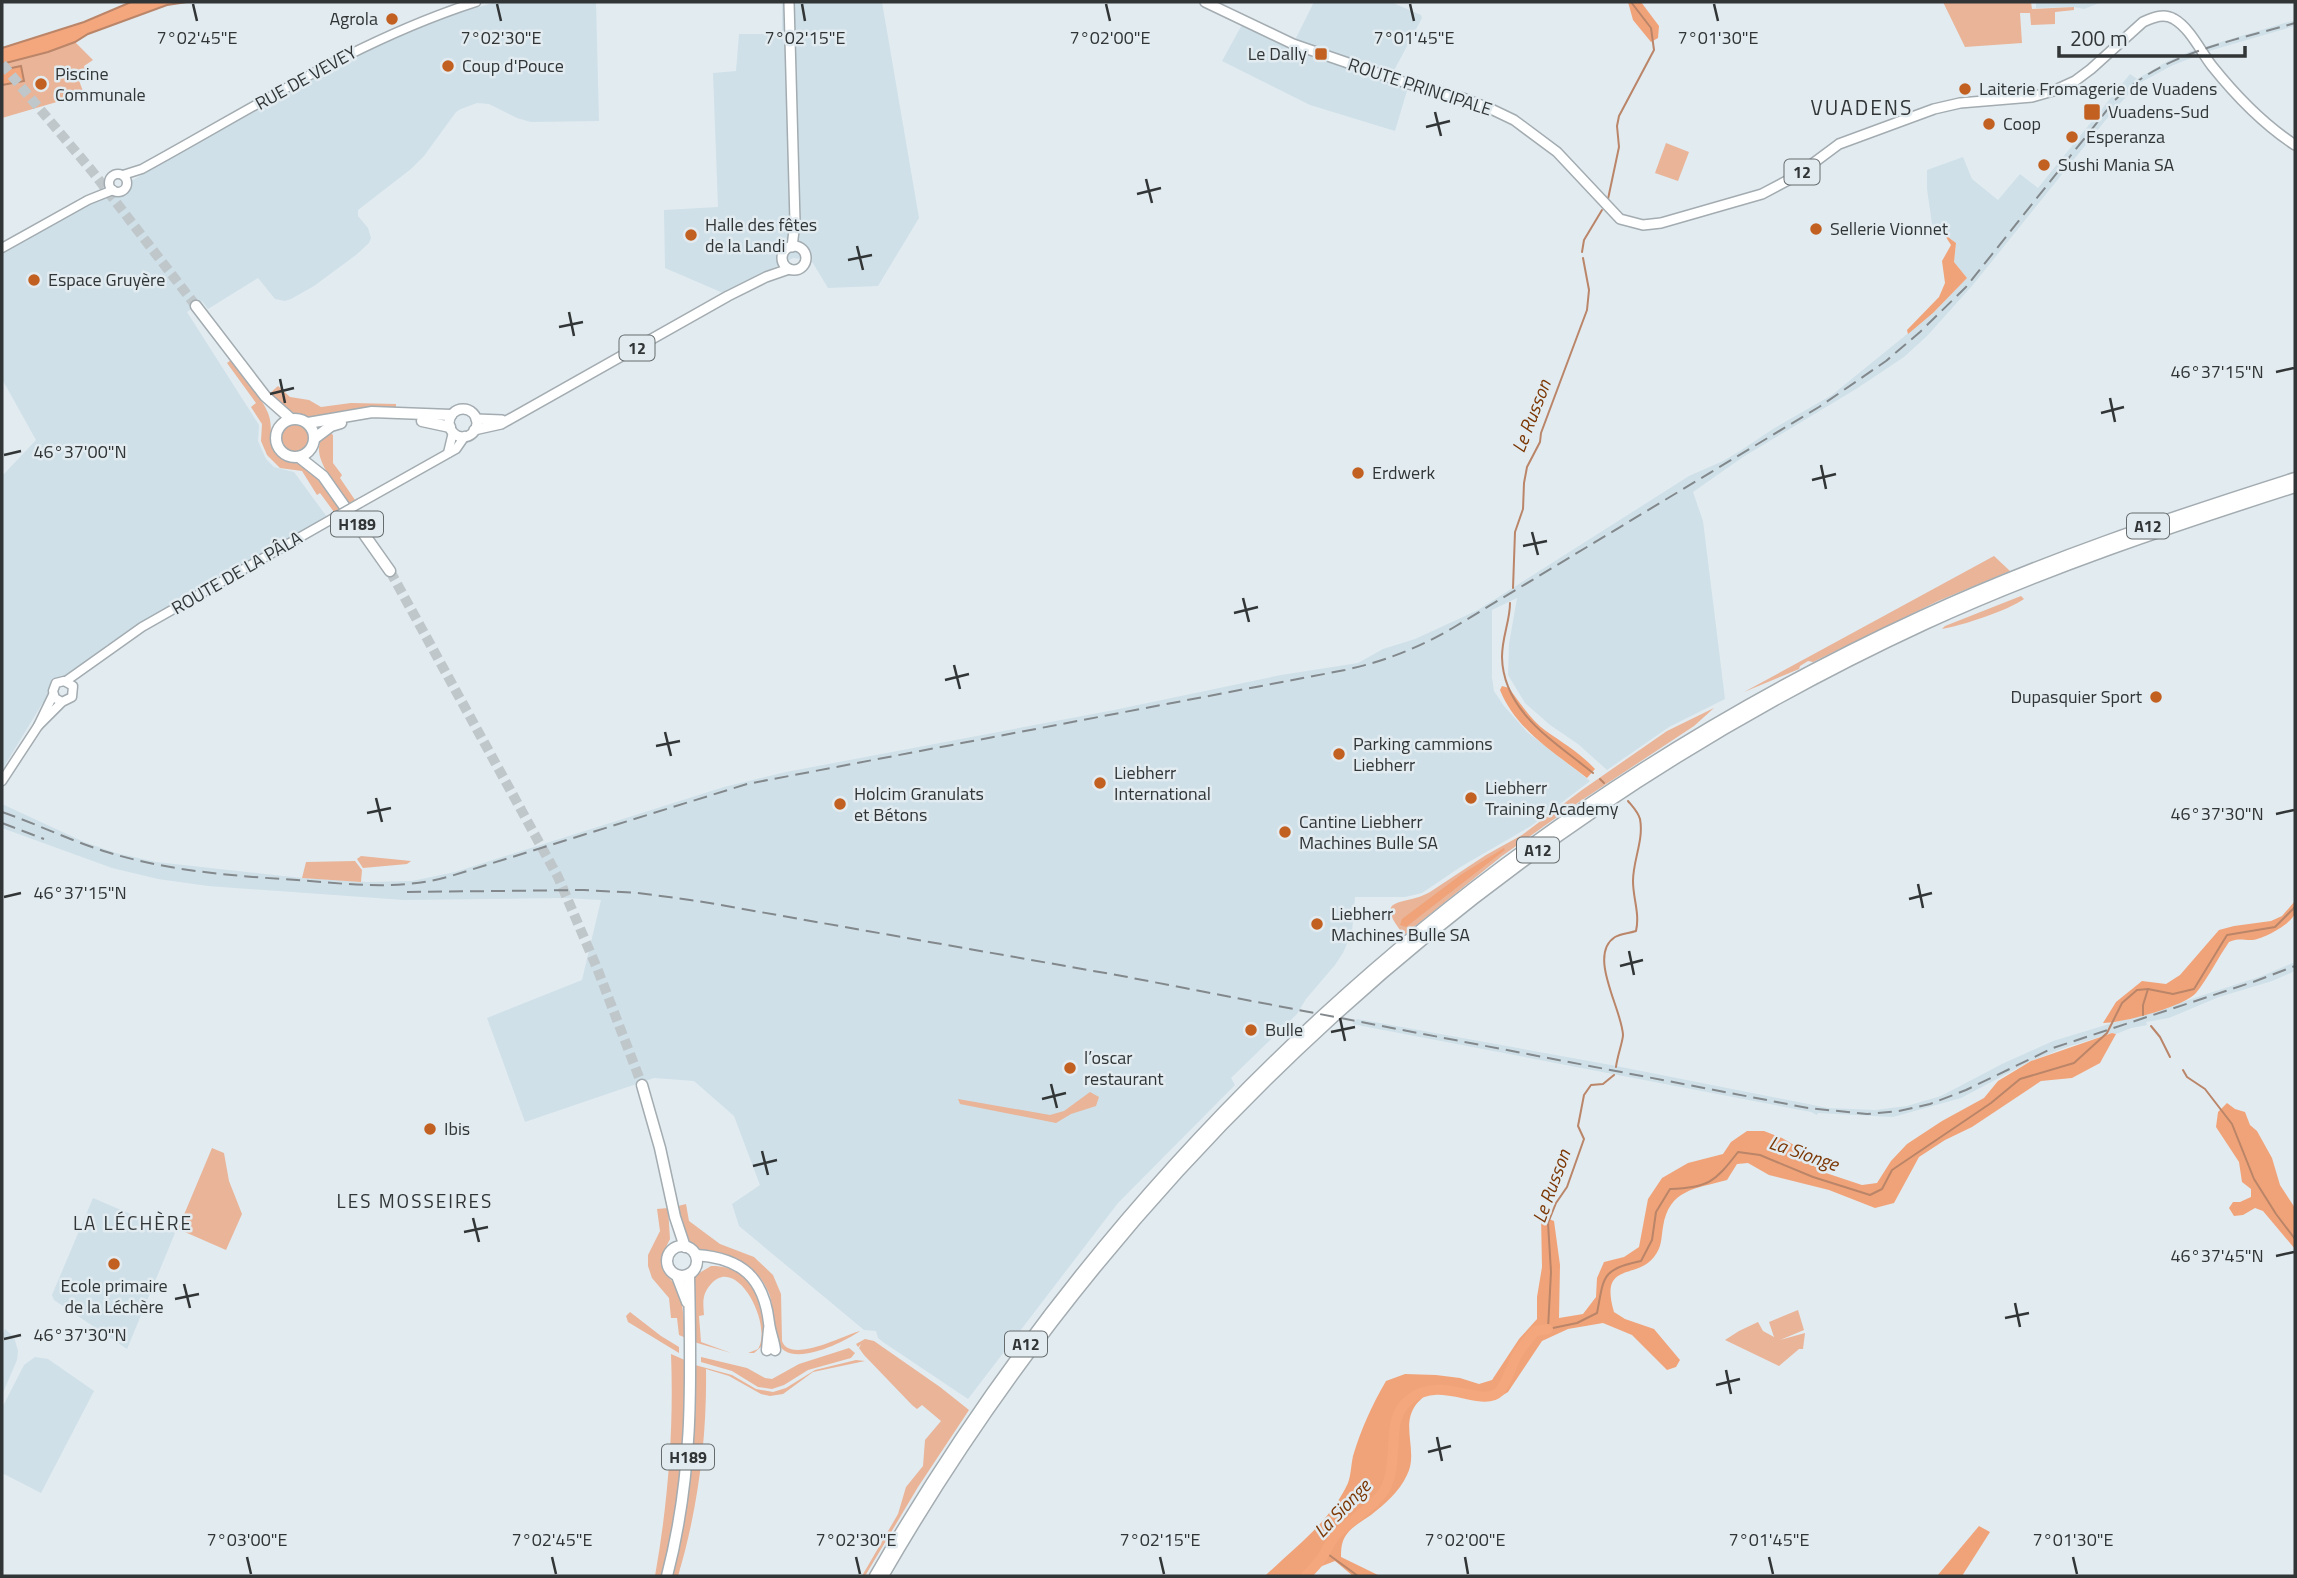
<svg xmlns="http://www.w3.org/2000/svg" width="2297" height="1578" viewBox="0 0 2297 1578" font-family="'Titillium Web',sans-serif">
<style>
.built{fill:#cfe0e8}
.green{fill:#e9b498}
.forest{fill:#f0a379}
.water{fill:#f4a77d;stroke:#ba8568;stroke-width:2}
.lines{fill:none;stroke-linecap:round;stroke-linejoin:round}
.stream{stroke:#ba8568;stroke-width:2}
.river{stroke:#f4a77d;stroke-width:10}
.highway-tunnel{stroke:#bfc7cb;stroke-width:10;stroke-dasharray:10 5;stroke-linecap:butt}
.secondary-casing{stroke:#a3acb1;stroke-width:11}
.primary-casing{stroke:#a3acb1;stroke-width:12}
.highway-casing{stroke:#a3acb1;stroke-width:13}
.secondary{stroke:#fff;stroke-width:8}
.primary{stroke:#fff;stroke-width:9}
.highway{stroke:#fff;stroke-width:10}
.rail{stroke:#82888b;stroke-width:2;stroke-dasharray:14 7;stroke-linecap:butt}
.secondary-bridge-casing{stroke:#a3acb1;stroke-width:11;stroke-linecap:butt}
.secondary-bridge{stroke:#fff;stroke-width:8}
.ticks{fill:none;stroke:#313536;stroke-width:2.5}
.poi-dot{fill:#c16020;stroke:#e2ebf0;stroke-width:2.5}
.labels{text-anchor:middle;stroke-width:5;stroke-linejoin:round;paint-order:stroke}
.shield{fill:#e2ebf0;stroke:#666c6e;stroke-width:2}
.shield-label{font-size:16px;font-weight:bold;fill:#313536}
.poi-label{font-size:18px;fill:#313536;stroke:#e2ebf0;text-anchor:start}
.street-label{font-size:18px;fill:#313536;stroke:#e2ebf0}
.water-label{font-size:19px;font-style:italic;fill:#7b3704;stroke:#e2ebf0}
.neighbourhood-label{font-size:19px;letter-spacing:2px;fill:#313536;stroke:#e2ebf0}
.quarter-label{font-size:21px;letter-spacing:2px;fill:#313536;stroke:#e2ebf0}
.ticks-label{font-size:18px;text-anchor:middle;fill:#313536;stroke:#e2ebf0;stroke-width:5;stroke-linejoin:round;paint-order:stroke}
</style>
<rect width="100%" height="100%" fill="#e2ebf0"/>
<g class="built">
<polygon points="496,2 596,2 599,121 531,122 517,118 489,104 477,103 461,109 456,112 424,156 411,169 358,210 358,216 368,228 371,238 369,243 356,255 314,286 291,299 285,301 275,299 258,278 208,309 202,301 187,312 259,425 258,441 266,459 274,467 294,472 327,517 142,622 107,645 42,704 2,770 2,476 36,440 2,379 2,253 360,53 433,21"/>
<polygon points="782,2 882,2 919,218 878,286 828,288 811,260 793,258 723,293 665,268 664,210 718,207 713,73 736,71 739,34 782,34"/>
<polygon points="1314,2 1391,2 1421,15 1422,18 1390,78 1409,84 1395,131 1310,105 1222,61 1244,21 1293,44"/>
<polygon points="2036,2 2102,2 2084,9 2074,7 2036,8"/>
<polygon points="2295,20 2295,26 2209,51 2171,66 2138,84 2113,111 1972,286 1927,336 1904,357 1856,389 1743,457 1693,492 1703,521 1725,699 1669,727 1607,770 1578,744 1550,725 1525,703 1508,675 1509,644 1517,598 1492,610 1492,678 1494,691 1504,706 1527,732 1590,781 1531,826 1462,866 1422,893 1405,897 1355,897 1352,932 1343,953 1335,965 1306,999 1297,1014 1231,1078 1235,1085 1118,1203 968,1399 883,1342 878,1338 876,1331 864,1330 739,1226 732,1204 760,1185 734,1116 694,1081 654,1078 525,1122 487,1018 582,980 601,900 564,898 404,900 208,886 158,879 112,868 2,828 2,804 84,842 116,853 156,862 302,878 368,882 412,881 455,872 724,787 786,772 1114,710 1281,675 1358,663 1383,649 1415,639 1478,610 1689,476 1723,461 1740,451 1773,429 1832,395 1933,313 1967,278 1954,262 1956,243 1932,224 1927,189 1927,170 1963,157 1972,179 1998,200 2020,174 2038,188 2130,74 2137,79 2168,61 2191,51"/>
<polygon points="2295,962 2295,971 2272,981 2219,997 2169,1018 2146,1022 2147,1025 2131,1028 2116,1034 2112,1033 2064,1048 2031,1061 1961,1098 1893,1117 1818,1113 1817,1115 1811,1112 1352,1024 1357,1019 1363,1020 1611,1065 1828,1108 1875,1110 1907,1106 1941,1096 2002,1064 2053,1041 2182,1002 2262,976"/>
<polygon points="93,1198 175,1233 127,1349 54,1300 52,1295"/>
<polygon points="5,1329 14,1337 18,1351 17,1360 2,1395 2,1335"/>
<polygon points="35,1357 48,1359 94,1391 41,1493 2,1473 2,1408 24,1365"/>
</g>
<g class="green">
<polygon points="1943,2 2031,2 2032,9 2074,7 2074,10 2055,12 2055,24 2031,25 2030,13 2020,13 2022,43 1965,47"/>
<polygon points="75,42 93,60 84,66 85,70 77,75 84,94 2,118 2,64 48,52"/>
<polygon points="1666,143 1689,152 1678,181 1655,173"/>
<path d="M 231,360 C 243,377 260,394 268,413 C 274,427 267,442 277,454 C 284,464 296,461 306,467 C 320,478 330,494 340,509 L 334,512 L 320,493 L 317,495 L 302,471 L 280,468 L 267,455 L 261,441 L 262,424 L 251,407 L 256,403 L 227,363 Z"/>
<polygon points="278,386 290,397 309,400 321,407 351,403 396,404 396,409 311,417 291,412 269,394"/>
<circle cx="295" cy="438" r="15"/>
<path d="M 329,431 L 333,435 L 333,463 L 342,475 L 340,478 L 355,500 L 349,503 C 337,485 302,450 329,431 Z"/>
<polygon points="1994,556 2010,571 1938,601 1813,662 1808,661 1800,666 1799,669 1744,692"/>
<path d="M 2021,596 L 2024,599 C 2009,610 1961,626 1942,629 L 1945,626 Z"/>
<path d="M 1714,708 L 1694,726 L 1573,806 L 1566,808 L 1564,812 L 1502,856 L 1404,935 C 1371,894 1405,907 1430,892 L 1486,855 L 1522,835 L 1582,790 L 1667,731 Z"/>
<polygon points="361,856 411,861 407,864 363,868 357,859"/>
<polygon points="355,861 362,870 361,882 302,878 306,862"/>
<polygon points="1090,1092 1099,1097 1096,1106 1071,1114 1056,1123 960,1104 958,1099 1050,1115 1064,1111"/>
<polygon points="212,1148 224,1153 229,1181 242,1214 226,1250 178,1229"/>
<path d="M 686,1204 L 689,1221 L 720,1244 L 754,1257 L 773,1275 L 781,1294 L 782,1341 C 790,1364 842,1336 860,1331 C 844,1342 803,1362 785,1351 C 770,1342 776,1307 768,1291 C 747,1245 704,1265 687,1237 C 681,1228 680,1216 678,1206 Z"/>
<polygon points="668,1208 670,1239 662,1255 662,1265 666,1274 677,1287 682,1304 686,1338 679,1335 677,1318 671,1318 669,1298 652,1278 648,1266 648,1255 660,1231 657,1209"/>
<path d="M 711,1266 C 753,1265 763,1304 764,1338 L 763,1345 L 754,1353 L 748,1353 L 758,1349 C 773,1325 737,1254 711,1284 C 702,1294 703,1302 704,1315 L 699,1316 L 701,1342 L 731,1353 L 694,1342 L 693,1283 L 696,1275 Z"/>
<polygon points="1798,1310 1804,1330 1780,1340 1805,1333 1803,1349 1799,1349 1779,1366 1725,1340 1739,1331 1758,1322 1763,1331 1774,1337 1769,1322"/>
<polygon points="630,1312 661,1336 679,1347 679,1353 628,1322 626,1316"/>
<polygon points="865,1339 874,1341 940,1387 969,1410 918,1487 865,1576 862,1576 898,1514 906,1487 923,1466 925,1440 941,1421 922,1405 917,1409 912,1405 864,1355 859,1348 861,1344 858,1347 856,1344"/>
<polygon points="849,1348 855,1353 851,1358 808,1370 784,1385 772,1389 758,1387 732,1371 701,1362 701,1357 747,1368 765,1378 772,1379 799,1364"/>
<path d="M 671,1354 L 687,1361 L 683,1464 L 673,1530 L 662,1576 L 655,1576 C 668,1503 674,1428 671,1354 Z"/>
<path d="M 856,1360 L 865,1361 L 813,1372 L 783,1394 L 770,1396 L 761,1394 L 729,1376 L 706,1369 C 707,1439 698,1509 678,1576 L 672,1576 C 689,1507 698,1436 695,1365 L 732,1375 L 756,1389 L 773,1392 L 786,1388 L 815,1370 Z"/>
</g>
<g class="forest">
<polygon points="1628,2 1641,2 1659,26 1658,38 1651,42 1633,20"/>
<polygon points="1944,234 1956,243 1954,262 1967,278 1933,313 1908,334 1907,330 1939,297 1945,283 1942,261 1951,245"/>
<path d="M 1502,686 L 1509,688 C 1520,703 1531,720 1546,731 C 1563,743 1580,753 1595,769 L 1587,778 C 1555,753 1516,730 1500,690 Z"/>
<polygon points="1504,848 1505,850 1406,927 1400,925 1402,919 1462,874"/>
<path d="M 2295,901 C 2295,905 2296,909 2295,913 C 2292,924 2262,940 2251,940 C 2242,940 2238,938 2229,942 C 2218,958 2208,978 2196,993 C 2183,1007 2122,1023 2103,1023 L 2116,1002 L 2142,981 L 2166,984 L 2180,975 L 2219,930 L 2234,926 L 2271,921 L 2282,916 Z"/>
<path d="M 2112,1033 L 2116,1034 L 2100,1063 L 2072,1078 L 2041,1081 L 1972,1127 L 1945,1140 L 1919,1157 L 1894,1203 L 1875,1208 L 1829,1190 L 1769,1175 L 1748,1163 L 1737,1164 L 1727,1180 C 1695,1189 1669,1189 1663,1227 C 1661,1239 1662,1247 1654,1257 C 1636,1280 1599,1261 1614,1312 L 1625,1319 L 1654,1329 L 1680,1360 L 1676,1367 L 1667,1370 L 1632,1335 L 1603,1323 L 1568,1329 L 1542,1341 L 1508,1392 L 1495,1400 L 1464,1396 L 1437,1389 C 1388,1412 1422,1446 1407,1475 C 1399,1492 1385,1504 1371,1515 C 1360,1523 1348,1528 1343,1541 C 1341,1546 1341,1552 1341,1557 L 1380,1576 L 1353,1576 L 1335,1561 L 1322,1566 L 1310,1576 L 1265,1576 C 1295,1547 1330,1522 1348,1483 C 1351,1475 1351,1465 1353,1456 C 1361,1429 1372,1405 1386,1381 L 1405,1374 L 1436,1375 L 1460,1378 L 1479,1384 L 1492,1380 L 1519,1339 L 1537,1319 L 1537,1297 L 1542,1267 L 1541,1216 L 1554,1221 L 1560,1265 L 1559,1318 L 1583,1314 L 1596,1297 L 1597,1278 L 1604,1262 L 1624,1257 L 1639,1247 L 1648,1199 L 1662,1178 L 1688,1163 L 1723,1154 L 1731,1142 L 1747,1131 L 1764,1131 L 1782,1138 L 1809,1154 L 1820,1171 L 1862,1185 L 1877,1183 L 1891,1161 L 1907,1144 L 1942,1121 L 1984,1098 L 1998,1081 L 2031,1061 Z"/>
<polygon points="2227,1103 2235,1109 2245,1112 2250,1125 2257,1131 2272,1158 2280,1185 2295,1208 2295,1249 2263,1211 2255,1208 2243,1215 2234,1216 2229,1208 2233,1202 2240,1202 2251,1197 2251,1189 2242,1182 2239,1162 2216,1127 2218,1112"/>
<polygon points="1979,1526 1990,1532 1962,1576 1937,1576"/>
</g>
<g class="water">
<polygon points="131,2 187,2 167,5 88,34 75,42 48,52 2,64 2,48 84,22"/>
<polygon points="21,66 24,81 2,85 2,70"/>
</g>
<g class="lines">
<g class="stream">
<polyline points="1608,199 1619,147 1617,126 1619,116 1654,50 1651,28 1631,2"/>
<polyline points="1582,252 1584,240 1602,210"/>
<polyline points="1513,588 1515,532 1523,509 1524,483 1527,467 1540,442 1541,433 1587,310 1589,290 1583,258"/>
<path d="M 1510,603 C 1510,621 1502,637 1502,657 C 1503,712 1555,742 1593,773"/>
<polyline points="1600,779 1604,783"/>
<polyline points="2143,1015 2143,1005 2148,989"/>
<polyline points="2151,1026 2160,1037 2170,1057"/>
<path d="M 1616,1067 C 1617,1057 1623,1041 1623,1035 C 1622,1009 1587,955 1615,937 C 1620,934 1630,933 1636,931 C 1640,913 1633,899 1633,881 C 1633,860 1644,840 1640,819 C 1638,812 1633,807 1628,801"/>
<polyline points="2183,1070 2187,1077 2205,1089 2232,1124 2254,1179 2276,1214 2295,1239"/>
<path d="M 1614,1075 L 1603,1084 L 1591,1085 L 1584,1095 L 1578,1126 L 1584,1139 L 1567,1187 L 1556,1203 L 1548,1223 L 1551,1272 L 1548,1329 L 1577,1323 L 1597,1313 C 1604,1277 1601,1269 1641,1261 L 1652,1240 L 1656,1212 L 1670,1189 C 1708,1188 1715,1182 1738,1152 L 1760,1155 L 1813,1177 L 1870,1195 L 1882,1189 L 1892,1170 L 1991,1103 L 2020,1079 L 2074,1063 L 2107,1033 L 2122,1003 L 2137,990 L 2148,989 L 2173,994 L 2194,989 L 2227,935 L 2275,927 L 2295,907"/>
<polyline points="1325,1552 1358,1576"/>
</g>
<path class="river" d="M 1306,1576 C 1312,1570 1318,1563 1323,1556 C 1328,1548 1331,1539 1338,1533 C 1351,1520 1380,1503 1387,1485 C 1399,1457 1385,1419 1409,1400 C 1441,1373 1482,1410 1500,1391 C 1507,1382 1511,1367 1516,1357 C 1521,1347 1529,1339 1535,1331 L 1548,1329"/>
<g class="highway-tunnel">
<polyline points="2,64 92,171 196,306"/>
<polyline points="390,571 558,877 597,968 642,1085"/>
</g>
<g class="secondary-casing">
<g id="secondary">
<circle cx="118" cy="183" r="9"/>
<path d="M 123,175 L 142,169 C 252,109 357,40 476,2"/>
<polyline points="2,248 88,200 113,190"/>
<polyline points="448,453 453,432"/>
<polyline points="360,503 456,449 465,436"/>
<polyline points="66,681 142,627 332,519"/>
<polyline points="38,726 62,702 72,697 73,686 64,681 56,683 53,691 55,698 62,702"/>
<polyline points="2,781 38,726 53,695"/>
</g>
</g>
<g class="primary-casing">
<g id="primary">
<polyline points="789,2 795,222 792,247"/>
<path d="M 1205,2 L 1293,44 L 1409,84 L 1463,98 L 1491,109 L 1514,120 L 1557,152 L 1620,219 L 1643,225 L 1661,223 L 1762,194 L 1796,176 L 1839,144 L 1934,109 L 1960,103 L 2032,97 L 2053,91 L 2075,81 L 2091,69 L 2143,22 C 2154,17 2164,13 2174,19 C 2190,28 2201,52 2212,66 C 2236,96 2263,124 2295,145"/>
<circle cx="794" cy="258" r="12"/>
<circle cx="463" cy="423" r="14"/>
<polyline points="476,419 502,420"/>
<polyline points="474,430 501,424 728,296 766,277 789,269"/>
</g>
</g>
<g class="highway-casing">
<g id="highway">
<polyline points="196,306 265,396 291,419"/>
<circle cx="295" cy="438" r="19"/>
<polyline points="422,421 450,427"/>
<polyline points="308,423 372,412 451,415"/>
<polyline points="315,438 331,426 341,423"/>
<polyline points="299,457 323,476 390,571"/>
<polyline points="642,1085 660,1148 675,1217 685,1247"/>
<circle cx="682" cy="1261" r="15"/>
<path d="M 696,1255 C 742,1258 764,1278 769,1323 C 770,1332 774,1341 775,1350"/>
<polyline points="677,1276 687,1302"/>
<polyline points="767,1350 769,1329"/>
<path d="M 667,1576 C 694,1472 691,1380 689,1274"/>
<path d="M 875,1576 C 1119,1153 1478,821 1922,616 C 2043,560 2169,518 2295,478"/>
<path d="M 883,1576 C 1123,1160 1489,826 1925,624 C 2045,569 2170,527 2295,487"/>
</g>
</g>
<use href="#secondary" class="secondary"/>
<use href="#primary" class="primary"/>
<use href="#highway" class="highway"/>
<g class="rail">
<path d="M 2,812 C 37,824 71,841 107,852 C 168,871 233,876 297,880 C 349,884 400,891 451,876 L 747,784 L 1345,670 C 1386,661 1421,647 1456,626 L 1819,407 L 1886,361 L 1920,332 L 1966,287 L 2115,100 C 2162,53 2233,41 2295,23"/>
<polyline points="2,823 44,839"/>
<polyline points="407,892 584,890 638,893 698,901 1122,976 1808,1108 1867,1114 1899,1111 1930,1104 1966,1090 2053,1048 2253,982 2295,966"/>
</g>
<g class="secondary-bridge-casing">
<polyline id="secondary-bridge" points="332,519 360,503"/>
</g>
<use href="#secondary-bridge" class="secondary-bridge"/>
</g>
<path class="ticks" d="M 193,4 L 197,21M 497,4 L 501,21M 802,4 L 805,21M 1106,4 L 1110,21M 1410,4 L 1414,21M 1714,4 L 1718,21M 1435,112 L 1441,136M 1426,127 L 1450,121M 1146,179 L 1152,203M 1137,194 L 1161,188M 857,246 L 863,270M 848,260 L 872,255M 569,312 L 574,336M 559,327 L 583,322M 2276,372 L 2294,368M 280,379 L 285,403M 270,394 L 294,388M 2110,398 L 2115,422M 2101,413 L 2124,407M 4,455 L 21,451M 1821,465 L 1826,489M 1812,480 L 1836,474M 1532,532 L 1538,555M 1523,546 L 1547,541M 1243,598 L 1249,622M 1234,613 L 1258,607M 954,665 L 960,689M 945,680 L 969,674M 665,732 L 671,756M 656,746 L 680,741M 376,798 L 382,822M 367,813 L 391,808M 2276,814 L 2294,810M 1918,884 L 1923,908M 4,897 L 21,893M 1909,899 L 1932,893M 1629,951 L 1634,975M 1620,966 L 1643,960M 1340,1018 L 1345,1041M 1331,1032 L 1355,1027M 1051,1084 L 1057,1108M 1042,1099 L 1066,1093M 762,1151 L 768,1175M 753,1166 L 777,1160M 473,1218 L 479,1242M 464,1232 L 488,1227M 2276,1256 L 2294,1252M 184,1284 L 190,1308M 175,1299 L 199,1294M 2015,1303 L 2020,1327M 2005,1318 L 2029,1313M 4,1339 L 21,1335M 1726,1370 L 1731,1394M 1716,1385 L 1740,1379M 1437,1437 L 1442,1461M 1428,1452 L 1451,1446M 247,1557 L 251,1574M 552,1557 L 556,1574M 856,1557 L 860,1574M 1160,1557 L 1164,1574M 1465,1557 L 1468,1574M 1769,1557 L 1773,1574M 2073,1557 L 2077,1574"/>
<g class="poi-dot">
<circle cx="392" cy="19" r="7"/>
<rect x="1314" y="47" width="14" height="14" rx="3.5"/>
<circle cx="448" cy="66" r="7"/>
<circle cx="41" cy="84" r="7"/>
<circle cx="1965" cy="89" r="7"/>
<rect x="2083" y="103" width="18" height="18" rx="3.5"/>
<circle cx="1989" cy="124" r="7"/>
<circle cx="2072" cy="137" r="7"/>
<circle cx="2044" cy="165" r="7"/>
<circle cx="1816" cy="229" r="7"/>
<circle cx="691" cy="235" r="7"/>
<circle cx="34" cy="280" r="7"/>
<circle cx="1358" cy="473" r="7"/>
<circle cx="2156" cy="697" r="7"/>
<circle cx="1339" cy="754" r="7"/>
<circle cx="1100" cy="783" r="7"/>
<circle cx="1471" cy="798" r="7"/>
<circle cx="840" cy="804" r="7"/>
<circle cx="1285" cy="832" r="7"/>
<circle cx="1317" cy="924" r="7"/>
<circle cx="1251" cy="1030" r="7"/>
<circle cx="1070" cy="1068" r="7"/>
<circle cx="430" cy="1129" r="7"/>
<circle cx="114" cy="1264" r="7"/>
</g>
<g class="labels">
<g class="shield">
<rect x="1784.5" y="159.5" width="35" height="25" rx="5"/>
<rect x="619.5" y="335.5" width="35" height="25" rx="5"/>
<rect x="331" y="511.5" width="52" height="25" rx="5"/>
<rect x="2127" y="513.5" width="42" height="25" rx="5"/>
<rect x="1517" y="837.5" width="42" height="25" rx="5"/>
<rect x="1005" y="1331.5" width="42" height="25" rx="5"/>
<rect x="662" y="1444.5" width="52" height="25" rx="5"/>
</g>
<g class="shield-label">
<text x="1802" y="178">12</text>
<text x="637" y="354">12</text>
<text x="357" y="530">H189</text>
<text x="2148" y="532">A12</text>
<text x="1538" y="856">A12</text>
<text x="1026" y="1350">A12</text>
<text x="688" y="1463">H189</text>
</g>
<g class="poi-label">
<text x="378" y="25" text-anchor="end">Agrola</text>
<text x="1307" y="60" text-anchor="end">Le Dally</text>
<text x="462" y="72">Coup d'Pouce</text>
<text x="55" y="80">Piscine<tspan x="55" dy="21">Communale</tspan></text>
<text x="1979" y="95">Laiterie Fromagerie de Vuadens</text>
<text x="2108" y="118">Vuadens-Sud</text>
<text x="2003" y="130">Coop</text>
<text x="2086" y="143">Esperanza</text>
<text x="2058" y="171">Sushi Mania SA</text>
<text x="705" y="231">Halle des fêtes<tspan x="705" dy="21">de la Landi</tspan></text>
<text x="1830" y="235">Sellerie Vionnet</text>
<text x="48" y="286">Espace Gruyère</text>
<text x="1372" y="479">Erdwerk</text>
<text x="2142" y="703" text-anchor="end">Dupasquier Sport</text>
<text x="1353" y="750">Parking cammions<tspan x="1353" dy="21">Liebherr</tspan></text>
<text x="1114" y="779">Liebherr<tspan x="1114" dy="21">International</tspan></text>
<text x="1485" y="794">Liebherr<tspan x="1485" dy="21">Training Academy</tspan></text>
<text x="854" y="800">Holcim Granulats<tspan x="854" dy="21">et Bétons</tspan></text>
<text x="1299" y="828">Cantine Liebherr<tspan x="1299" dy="21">Machines Bulle SA</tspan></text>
<text x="1331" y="920">Liebherr<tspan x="1331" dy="21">Machines Bulle SA</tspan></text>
<text x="1265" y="1036">Bulle</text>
<text x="1084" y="1064">l’oscar<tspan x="1084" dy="21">restaurant</tspan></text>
<text x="444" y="1135">Ibis</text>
<text x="114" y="1292" text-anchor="middle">Ecole primaire<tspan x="114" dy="21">de la Léchère</tspan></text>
</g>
<g class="street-label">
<text transform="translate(306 78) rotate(-29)" y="6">RUE DE VEVEY</text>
<text transform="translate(1420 87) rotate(18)" y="6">ROUTE PRINCIPALE</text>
<text transform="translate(237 573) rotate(-30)" y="6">ROUTE DE LA PÂLA</text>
</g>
<g class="water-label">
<text transform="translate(1531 416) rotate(-69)" y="7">Le Russon</text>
<text transform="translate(1804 1153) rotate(19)" y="7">La Sionge</text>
<text transform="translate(1551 1186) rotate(-70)" y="7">Le Russon</text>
<text transform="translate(1342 1508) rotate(-46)" y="7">La Sionge</text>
</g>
<g class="neighbourhood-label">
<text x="415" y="1208">LES MOSSEIRES</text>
<text x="133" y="1230">LA LÉCHÈRE</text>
</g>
<g class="quarter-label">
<text x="1862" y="115">VUADENS</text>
</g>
</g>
<g class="ticks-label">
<text x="197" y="44">7°02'45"E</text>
<text x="501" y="44">7°02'30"E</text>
<text x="805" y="44">7°02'15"E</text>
<text x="1110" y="44">7°02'00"E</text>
<text x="1414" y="44">7°01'45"E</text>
<text x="1718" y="44">7°01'30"E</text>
<text x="2217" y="378">46°37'15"N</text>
<text x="80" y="458">46°37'00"N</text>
<text x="2217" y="820">46°37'30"N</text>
<text x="80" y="899">46°37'15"N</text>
<text x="2217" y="1262">46°37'45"N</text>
<text x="80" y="1341">46°37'30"N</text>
<text x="247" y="1546">7°03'00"E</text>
<text x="552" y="1546">7°02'45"E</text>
<text x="856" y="1546">7°02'30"E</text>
<text x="1160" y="1546">7°02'15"E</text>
<text x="1465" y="1546">7°02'00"E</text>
<text x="1769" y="1546">7°01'45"E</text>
<text x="2073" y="1546">7°01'30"E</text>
</g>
<rect width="2297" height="1578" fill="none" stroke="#313536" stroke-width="7"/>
<path d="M2059 46v10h186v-10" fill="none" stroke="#313536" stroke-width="3.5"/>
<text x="2070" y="46" font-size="21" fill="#313536" stroke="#e2ebf0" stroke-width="5" paint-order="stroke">200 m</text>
</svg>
